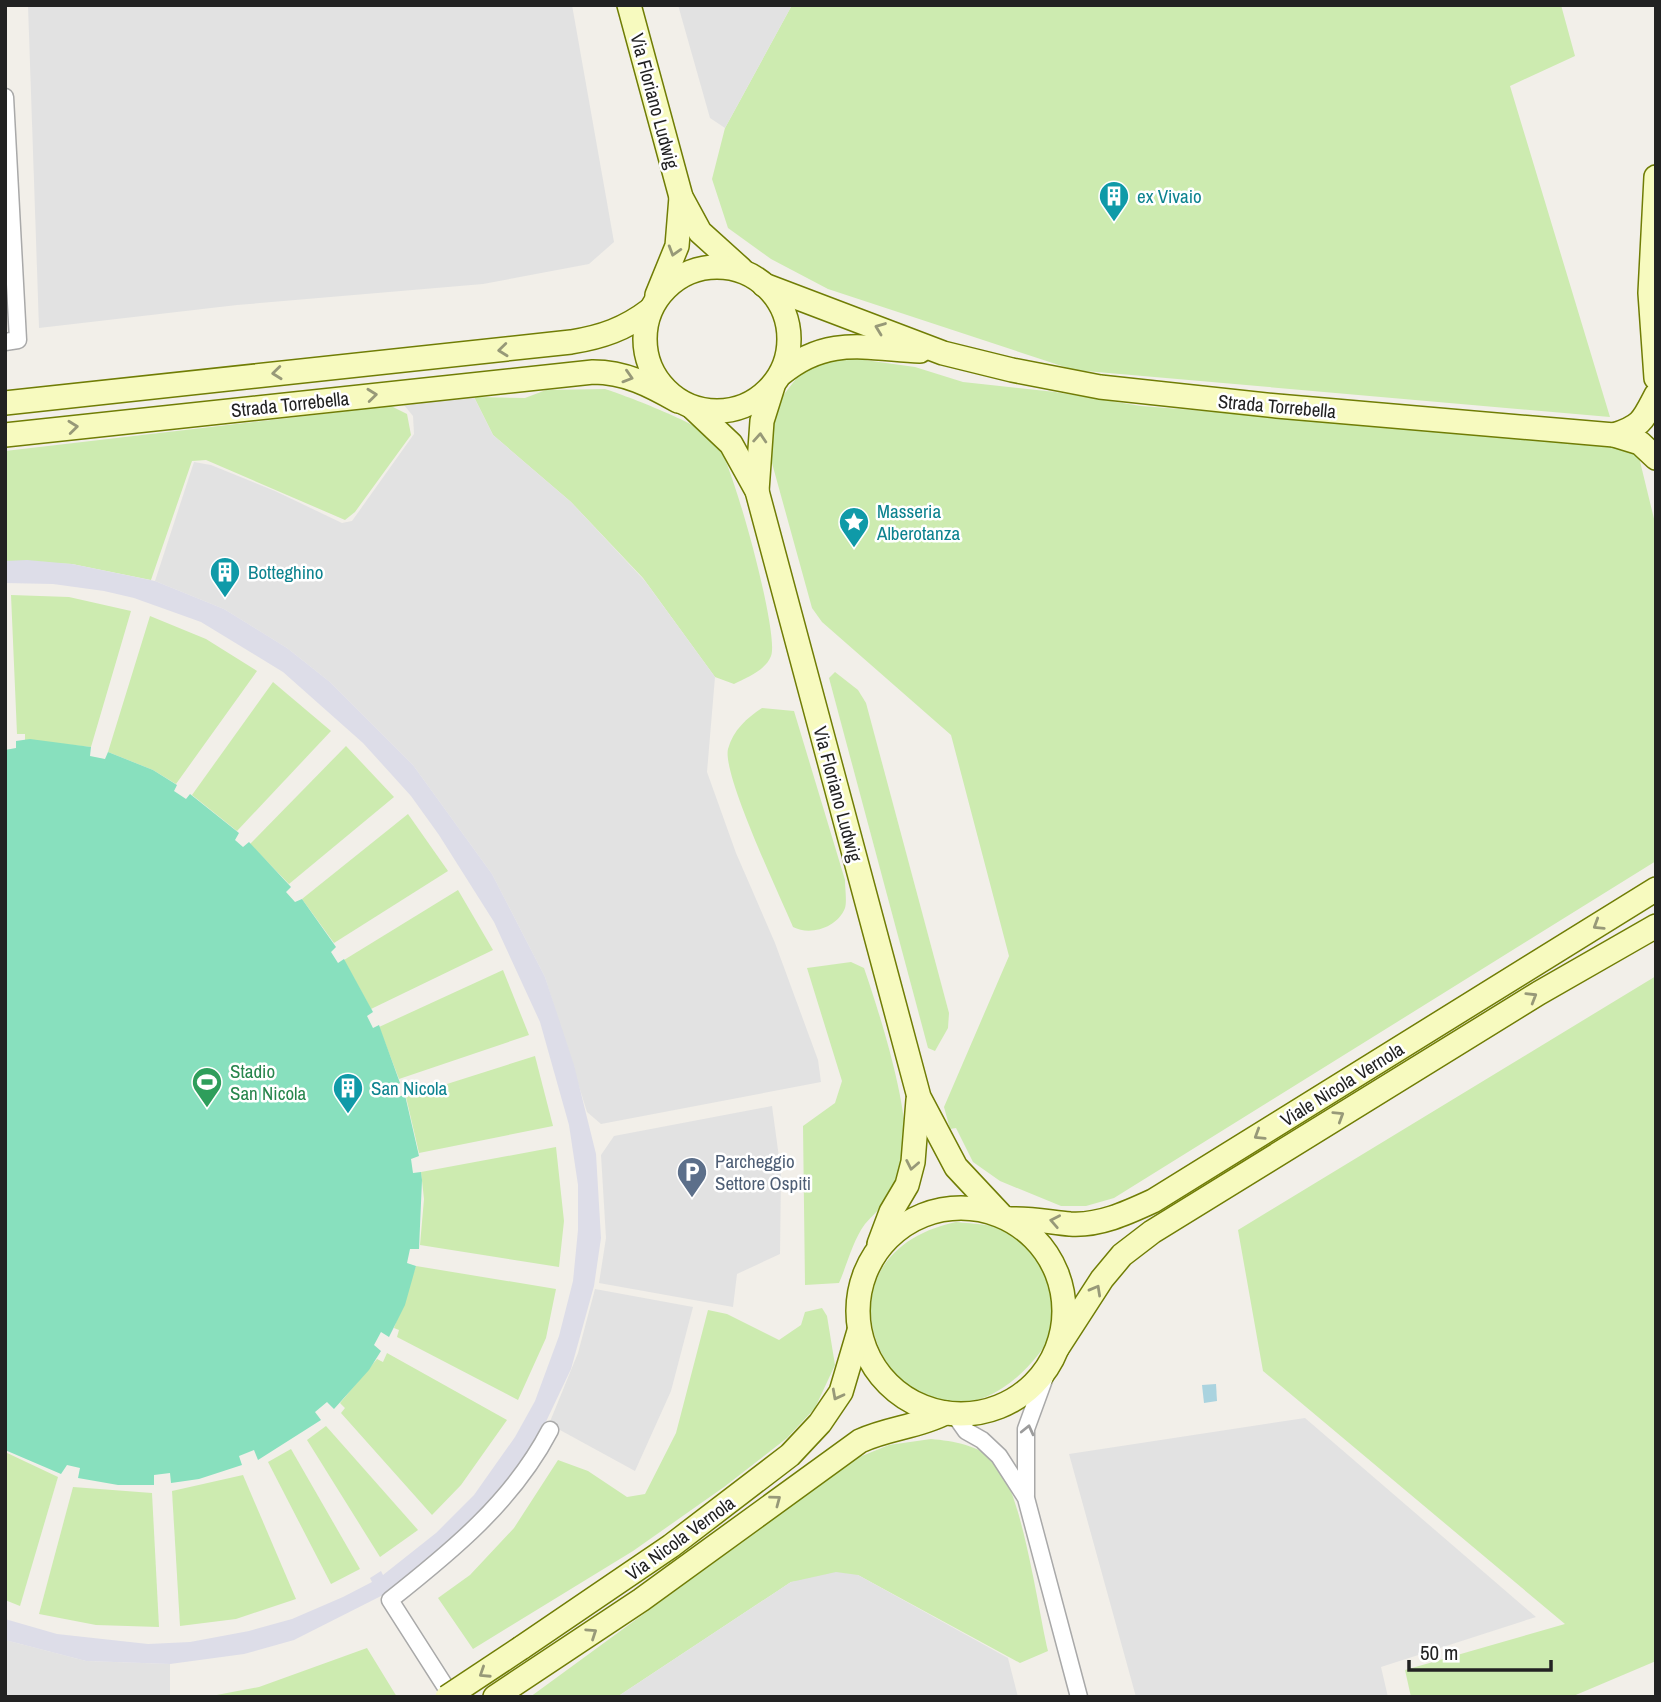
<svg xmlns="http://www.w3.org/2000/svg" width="1661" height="1702" viewBox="0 0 1661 1702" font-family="'Archivo Narrow',sans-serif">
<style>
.grass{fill:#cdebb0}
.pitch{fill:#88e0be}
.parking{fill:#e2e2e2}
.plaza{fill:#dddde8}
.water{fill:#aad3df}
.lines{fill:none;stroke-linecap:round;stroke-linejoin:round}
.street-casing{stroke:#a9a9a9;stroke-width:19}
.secondary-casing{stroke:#707d05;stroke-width:26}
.street{stroke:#fff;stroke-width:16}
.secondary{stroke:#f7fabf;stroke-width:23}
.secondary-bridge-casing{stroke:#707d05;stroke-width:26;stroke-linecap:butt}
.secondary-bridge{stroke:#f7fabf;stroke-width:23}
.oneway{stroke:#979978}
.oneway2{stroke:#9c9c9c}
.labels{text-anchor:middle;stroke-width:5;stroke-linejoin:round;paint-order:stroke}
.street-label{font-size:19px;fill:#222;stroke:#fff}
.culture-label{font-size:19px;fill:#0d838f;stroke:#fff;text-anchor:start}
.leisure-label{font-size:19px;fill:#27864d;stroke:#fff;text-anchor:start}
.service-label{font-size:19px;fill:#4e5e75;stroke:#fff;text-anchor:start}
</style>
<rect width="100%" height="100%" fill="#f2efe9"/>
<g class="grass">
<polygon points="792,5 1561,5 1575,56 1510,86 1610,417 1074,370 828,289 771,259 728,228 712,179 725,128"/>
<polygon points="836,356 915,367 963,382 1055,392 1141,406 1624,444 1637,449 1656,527 1656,861 1114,1198 1086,1206 1061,1206 1000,1181 973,1162 956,1128 950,1129 944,1107 1009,956 951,735 822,622 812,608 767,445 778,402 799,375 808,365"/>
<path d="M 605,389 C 627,396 703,425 716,441 C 732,460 780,635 771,656 C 766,670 746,678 734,684 L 715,677 L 643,578 L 571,502 L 493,435 L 474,397 L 525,398 L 546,390 Z"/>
<polygon points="391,406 407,414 411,435 355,512 345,520 206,460 192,461 151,580 72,564 5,561 5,451"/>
<polygon points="11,595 69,597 131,611 91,747 25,740 25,734 17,734"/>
<polygon points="150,616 206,639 257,671 176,784 153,770 108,752"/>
<polygon points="835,672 858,690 866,703 949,1013 948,1028 935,1051 928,1048 829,678"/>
<polygon points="273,682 331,731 237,831 192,795"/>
<path d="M 762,708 L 794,711 L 845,880 C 845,888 847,901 845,908 C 837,928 810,936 793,927 C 780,896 722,774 728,749 C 733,730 747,718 762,708 Z"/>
<polygon points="346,746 394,797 289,884 250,844"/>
<polygon points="408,814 448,871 334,943 302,899"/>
<polygon points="458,890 493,950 371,1009 344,960"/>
<path d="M 851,962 L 864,968 C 880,1015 919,1133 902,1178 C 894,1197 878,1209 865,1224 C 853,1240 847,1265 839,1283 L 805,1285 L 803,1126 L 835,1103 L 842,1081 L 807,968 Z"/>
<polygon points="503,970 529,1035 399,1079 379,1027"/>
<polygon points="1656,976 1656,1661 1571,1697 1411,1697 1405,1670 1565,1624 1263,1371 1238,1230"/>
<polygon points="535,1056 553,1126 419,1153 406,1097"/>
<polygon points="556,1147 564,1221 559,1267 420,1245 424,1199 421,1172"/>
<path d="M 956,1222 C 974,1224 998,1224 1013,1234 C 1052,1260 1068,1317 1038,1355 C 918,1504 777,1261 956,1222 Z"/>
<polygon points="416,1266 556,1289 546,1338 518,1400 397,1337 399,1330 394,1328"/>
<polygon points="822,1308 827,1316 835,1365 815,1408 787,1438 724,1487 633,1551 473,1649 438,1598 470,1575 514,1528 558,1460 588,1471 627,1497 645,1494 676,1433 708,1310 727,1314 779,1340 801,1325 805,1312"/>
<polygon points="387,1353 507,1420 461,1485 432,1515 341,1413 345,1408 340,1403 377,1359 383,1362"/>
<polygon points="326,1426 418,1530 380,1557 307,1440"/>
<path d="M 931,1439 C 953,1441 980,1445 996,1463 C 1022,1492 1038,1609 1048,1651 L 1020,1663 L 858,1575 L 791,1582 L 617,1697 L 530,1697 L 857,1458 L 889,1445 Z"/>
<polygon points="291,1449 360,1569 331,1584 268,1462"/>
<polygon points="5,1452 58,1477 20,1606 5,1600"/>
<polygon points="243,1475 296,1599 236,1619 180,1626 172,1491"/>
<polygon points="73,1487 152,1493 159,1627 96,1625 39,1614"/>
<polygon points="367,1648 397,1697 206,1697 259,1687"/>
</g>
<polygon class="pitch" points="30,739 91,747 90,756 105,759 108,752 153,770 177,785 174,791 186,799 190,794 239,833 235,840 243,847 249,842 291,887 286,892 295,902 302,899 336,947 331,952 338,963 344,959 373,1012 367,1016 373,1028 379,1025 400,1083 394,1087 397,1097 405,1095 419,1156 411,1159 413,1173 421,1172 422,1180 419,1249 410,1249 407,1263 416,1266 405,1305 389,1337 381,1332 374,1345 381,1351 369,1370 334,1409 327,1402 315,1412 321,1420 258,1460 254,1450 239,1456 242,1465 199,1479 171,1483 170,1473 154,1475 154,1485 118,1485 78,1478 80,1468 67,1465 61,1474 5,1450 5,750 16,748 16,741"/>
<g class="parking">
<polygon points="28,5 572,5 614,242 589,264 483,284 237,305 39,328"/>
<polygon points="678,5 792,5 725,128 710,118"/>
<polygon points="474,397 493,435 571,502 645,581 715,677 707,772 736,853 775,943 818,1060 821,1082 601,1124 587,1112 545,977 492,874 413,765 330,682 287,648 224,609 155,581 194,462 211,465 275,491 342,523 352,521 414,434 413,416 404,405"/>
<polygon points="772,1106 781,1172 780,1254 737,1274 733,1307 599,1283 606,1238 601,1155 614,1136"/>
<polygon points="595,1289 693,1307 671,1391 635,1471 549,1424 578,1353"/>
<polygon points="1305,1418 1536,1617 1381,1667 1388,1697 1136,1697 1069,1454"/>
<polygon points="836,1572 858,1575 1008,1658 1018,1697 617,1697 791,1582"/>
<polygon points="5,1640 86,1661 170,1664 170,1697 5,1697"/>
</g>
<polygon class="plaza" points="27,560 72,564 155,581 224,609 287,648 330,682 413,765 492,874 545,977 574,1065 596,1154 601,1238 594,1286 571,1369 542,1430 522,1465 460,1536 387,1593 294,1640 244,1654 170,1664 86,1661 5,1640 5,1619 57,1634 148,1644 190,1642 249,1631 292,1619 343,1597 372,1582 370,1578 381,1571 383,1575 436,1533 474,1495 515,1437 535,1401 559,1336 573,1281 578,1230 578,1185 569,1125 540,1022 494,922 439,835 411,796 363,743 283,672 201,622 134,598 104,591 53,584 5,583 5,561"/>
<polygon class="water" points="1216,1384 1217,1401 1204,1403 1202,1385"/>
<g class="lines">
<g class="street-casing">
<g id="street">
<polyline points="5,97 18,340 5,342"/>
<polyline points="954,1414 966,1431 982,1440 999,1456 1026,1498 1079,1697"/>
<polyline points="1026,1495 1026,1429 1049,1366"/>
<path d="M 452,1697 L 390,1600 C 452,1551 513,1501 550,1430"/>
</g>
</g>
<g class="secondary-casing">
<g id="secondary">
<polyline points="629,5 681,197 700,232 741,269"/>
<polyline points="1656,177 1650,293 1656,378"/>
<circle cx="717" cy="339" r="72"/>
<polyline points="764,285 943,353 1012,370 1100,387 1277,406 1614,435 1640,443 1656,458"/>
<polyline points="657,295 677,246 681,197"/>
<path d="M 781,374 C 827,336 864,348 920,351"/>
<path d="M 5,403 L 571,342 C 602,337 625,329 650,310"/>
<polyline points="693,408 731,444 757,491 919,1097 956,1167 1000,1214"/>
<path d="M 5,435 L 593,372 C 625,372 650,385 678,401"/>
<path d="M 1614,435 C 1642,426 1643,420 1656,395"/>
<polyline points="757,491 762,421 773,386"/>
<circle cx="961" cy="1311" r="103"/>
<path d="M 1010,1219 C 1031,1218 1049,1222 1070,1224 C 1099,1226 1127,1213 1153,1201 L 1656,889"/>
<polyline points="879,1244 891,1212 907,1185 913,1162 918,1100"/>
<polyline points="1058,1347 1102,1279 1122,1255 1152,1232 1539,993 1656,926"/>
<polyline points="521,1648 671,1546 790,1455 820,1423 841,1392 859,1331"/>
<path d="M 495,1697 L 641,1600 L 860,1441 C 888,1428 918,1427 945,1413"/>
</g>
</g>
<use href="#street" class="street"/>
<use href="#secondary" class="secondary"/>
<g class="secondary-bridge-casing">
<polyline id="secondary-bridge" points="447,1697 521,1648"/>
</g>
<use href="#secondary-bridge" class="secondary-bridge"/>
</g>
<defs><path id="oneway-chevron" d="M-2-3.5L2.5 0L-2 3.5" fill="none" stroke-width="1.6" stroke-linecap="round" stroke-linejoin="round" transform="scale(1.75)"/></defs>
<g class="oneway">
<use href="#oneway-chevron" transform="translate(674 251) rotate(107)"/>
<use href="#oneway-chevron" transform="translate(880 328) rotate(-159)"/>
<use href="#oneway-chevron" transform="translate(503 350) rotate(174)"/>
<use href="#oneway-chevron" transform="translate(277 373) rotate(174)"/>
<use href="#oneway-chevron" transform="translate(628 377) rotate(17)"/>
<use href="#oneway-chevron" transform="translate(372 395) rotate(-6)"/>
<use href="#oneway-chevron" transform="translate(73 427) rotate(-6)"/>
<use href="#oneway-chevron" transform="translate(760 438) rotate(-86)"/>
<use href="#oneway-chevron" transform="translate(1598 925) rotate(148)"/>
<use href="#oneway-chevron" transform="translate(1532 997) rotate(-31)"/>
<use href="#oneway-chevron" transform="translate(1339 1116) rotate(-32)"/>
<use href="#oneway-chevron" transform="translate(1259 1135) rotate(148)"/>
<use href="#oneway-chevron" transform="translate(912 1165) rotate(101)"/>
<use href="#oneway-chevron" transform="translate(1055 1221) rotate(-169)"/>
<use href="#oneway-chevron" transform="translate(1096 1290) rotate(-61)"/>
<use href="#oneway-chevron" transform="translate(837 1395) rotate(118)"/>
<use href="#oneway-chevron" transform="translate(776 1500) rotate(-37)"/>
<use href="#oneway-chevron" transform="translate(592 1633) rotate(-34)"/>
<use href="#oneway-chevron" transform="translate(484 1673) rotate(147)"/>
</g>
<use class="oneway2" href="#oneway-chevron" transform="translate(1028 1430) rotate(-77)"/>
<defs>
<g id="building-pin" transform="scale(1.575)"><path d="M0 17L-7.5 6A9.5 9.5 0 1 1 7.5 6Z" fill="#0f9aa8" stroke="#fff"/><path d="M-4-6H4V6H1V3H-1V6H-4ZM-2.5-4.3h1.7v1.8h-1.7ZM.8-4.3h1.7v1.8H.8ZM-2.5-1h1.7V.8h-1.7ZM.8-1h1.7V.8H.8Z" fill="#fff"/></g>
<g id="sight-pin" transform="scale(1.575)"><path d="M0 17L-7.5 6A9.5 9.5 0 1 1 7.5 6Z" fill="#0f9aa8" stroke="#fff"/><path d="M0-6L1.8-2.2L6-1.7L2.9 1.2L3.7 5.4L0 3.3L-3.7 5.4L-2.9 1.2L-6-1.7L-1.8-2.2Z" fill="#fff"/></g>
<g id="stadium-pin" transform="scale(1.575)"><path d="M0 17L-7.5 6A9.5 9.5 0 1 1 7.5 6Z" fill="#2e9e5b" stroke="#fff"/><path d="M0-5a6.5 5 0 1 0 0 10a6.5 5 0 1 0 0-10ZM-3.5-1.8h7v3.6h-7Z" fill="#fff"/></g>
<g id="parking-pin" transform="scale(1.575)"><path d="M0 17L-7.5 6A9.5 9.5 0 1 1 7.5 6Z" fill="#5c6f8a" stroke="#fff"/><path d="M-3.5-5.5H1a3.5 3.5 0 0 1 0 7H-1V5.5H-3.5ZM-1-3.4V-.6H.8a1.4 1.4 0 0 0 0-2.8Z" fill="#fff"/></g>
</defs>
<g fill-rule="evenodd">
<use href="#building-pin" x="1114" y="196"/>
<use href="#sight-pin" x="854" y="522"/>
<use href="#building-pin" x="225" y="572"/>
<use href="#stadium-pin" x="207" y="1082"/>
<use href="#building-pin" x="348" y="1088"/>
<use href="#parking-pin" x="692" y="1172"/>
</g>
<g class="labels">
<g class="street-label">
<text transform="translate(655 101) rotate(75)" y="7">Via Floriano Ludwig</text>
<text transform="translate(290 404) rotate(-6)" y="7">Strada Torrebella</text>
<text transform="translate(1277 406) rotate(5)" y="7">Strada Torrebella</text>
<text transform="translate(838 794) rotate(75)" y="7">Via Floriano Ludwig</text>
<text transform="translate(1342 1084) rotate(-32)" y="7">Viale Nicola Vernola</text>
<text transform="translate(680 1538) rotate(-36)" y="7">Via Nicola Vernola</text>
</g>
<g class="culture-label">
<text x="1137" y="203">ex Vivaio</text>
<text x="877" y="518">Masseria<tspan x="877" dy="22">Alberotanza</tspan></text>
<text x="248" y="579">Botteghino</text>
<text x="371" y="1095">San Nicola</text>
</g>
<g class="leisure-label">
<text x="230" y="1078">Stadio<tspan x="230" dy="22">San Nicola</tspan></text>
</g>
<g class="service-label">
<text x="715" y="1168">Parcheggio<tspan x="715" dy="22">Settore Ospiti</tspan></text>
</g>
</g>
<rect width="1661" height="1702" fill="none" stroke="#222222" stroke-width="14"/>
<path d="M1409 1660v10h142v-10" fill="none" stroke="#222222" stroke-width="3.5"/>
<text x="1420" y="1660" font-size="21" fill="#222222" stroke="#ffffff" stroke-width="5" paint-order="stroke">50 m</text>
</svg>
